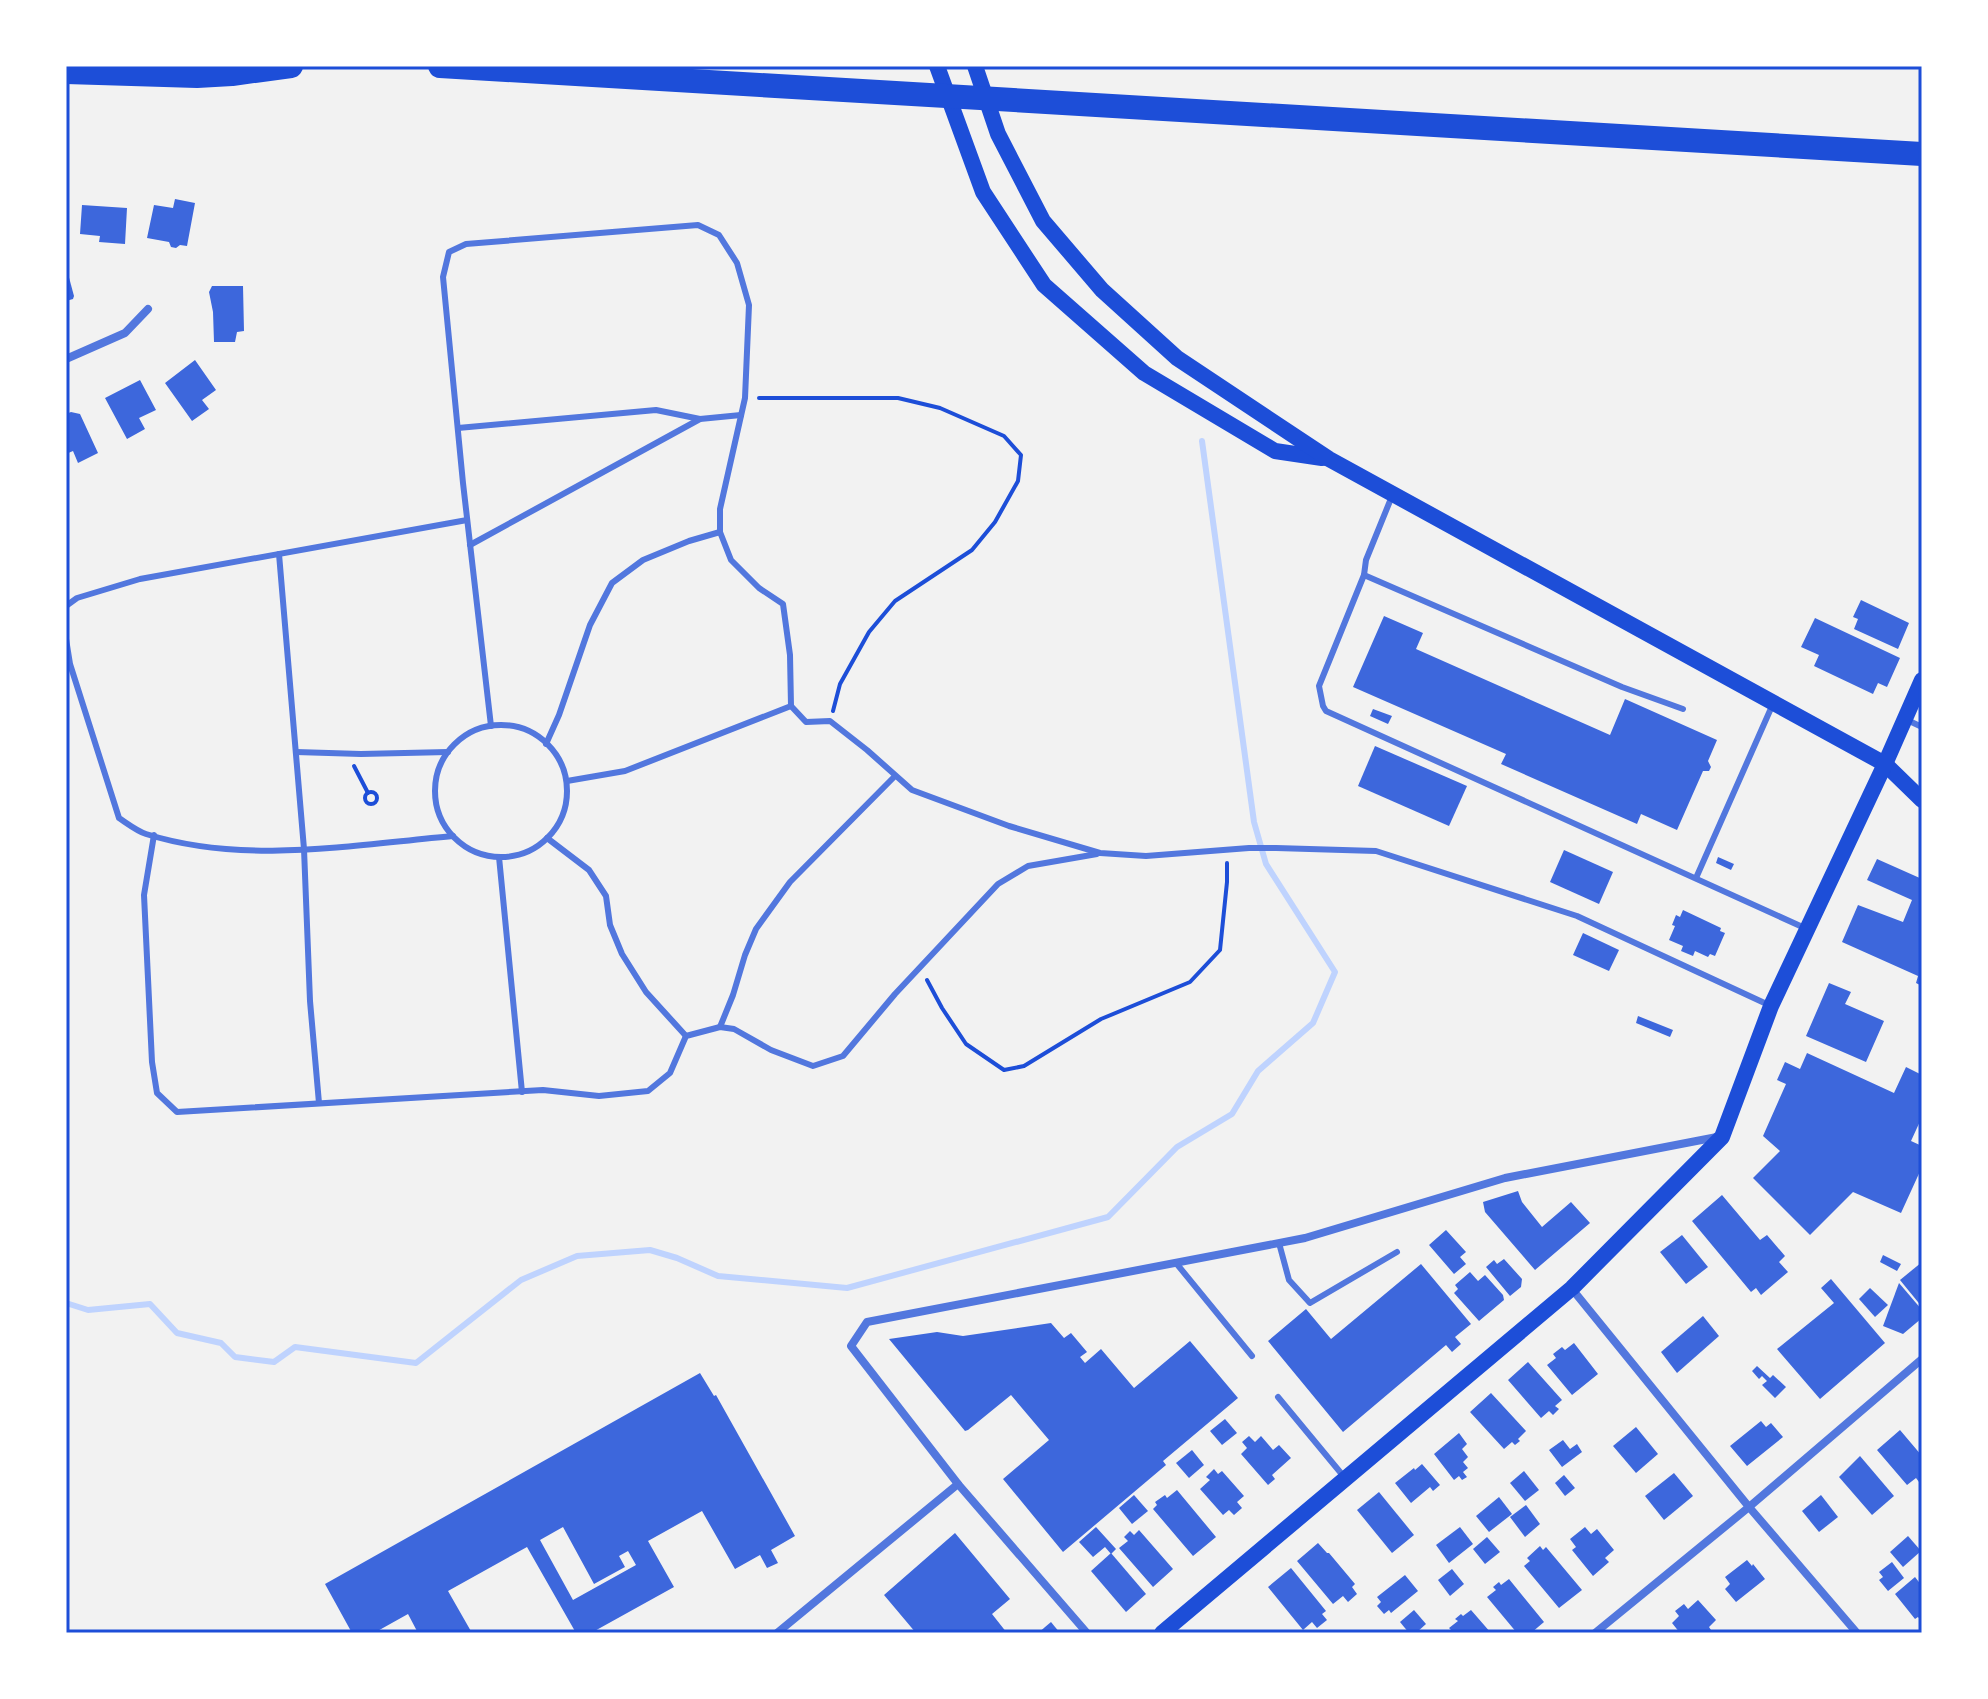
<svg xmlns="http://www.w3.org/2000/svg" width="1988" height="1699" viewBox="0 0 1988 1699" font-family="Mulish,sans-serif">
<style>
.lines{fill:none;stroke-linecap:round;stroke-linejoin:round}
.stream{stroke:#bfd3fe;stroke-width:6}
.building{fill:#3d67dc;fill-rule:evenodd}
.path{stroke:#1d4ed8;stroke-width:4}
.service{stroke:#5277de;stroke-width:6}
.minor{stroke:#5277de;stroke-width:8}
.secondary{stroke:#1d4ed8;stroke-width:16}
.motorway{stroke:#1d4ed8;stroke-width:24}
.neatline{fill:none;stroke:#1d4ed8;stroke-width:3}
</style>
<rect width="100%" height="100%" fill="#f2f2f2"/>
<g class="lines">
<polyline class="stream" points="66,1303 88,1310 150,1304 177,1333 221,1343 235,1357 274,1362 295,1347 416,1363 521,1280 577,1256 650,1250 677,1258 718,1276 847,1288 1108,1217 1177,1147 1232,1114 1258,1071 1313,1023 1335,972 1266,864 1254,822 1202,441"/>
</g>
<g class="building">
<polygon points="175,199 195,203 187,246 180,245 176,248 171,247 169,242 147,238 154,205 173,208"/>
<polygon points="82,205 127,208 125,244 99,242 100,236 80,234"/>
<polygon points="67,270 74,296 73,299 66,301"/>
<polygon points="212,286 243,286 244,331 237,332 235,342 214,342 213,312 209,292"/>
<polygon points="195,360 216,390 202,400 209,409 192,421 165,383"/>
<polygon points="140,380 156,410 139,418 145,429 127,439 105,398"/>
<polygon points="71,412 80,414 98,453 78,463 73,451 66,454 66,414"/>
<polygon points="1861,600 1909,623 1898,649 1854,629 1858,619 1853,617"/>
<polygon points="1384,616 1423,633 1416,649 1610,735 1625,699 1717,740 1708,761 1711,767 1709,771 1703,771 1677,830 1641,814 1637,824 1501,764 1506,754 1353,687"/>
<polygon points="1815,618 1900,658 1887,687 1878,683 1873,694 1814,666 1819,655 1801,647"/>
<polygon points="1373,709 1392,716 1388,724 1370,716"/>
<polygon points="1375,746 1467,786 1449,826 1358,786"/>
<polygon points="1564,850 1613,872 1599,904 1550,882"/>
<polygon points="1718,857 1734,864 1731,870 1716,863"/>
<polygon points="1877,859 1922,879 1922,986 1916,983 1918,976 1842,942 1858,905 1903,922 1912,900 1867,880"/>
<polygon points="1683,910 1721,928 1720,931 1725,933 1715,956 1710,954 1708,957 1695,951 1693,956 1681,951 1683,946 1669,940 1675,926 1672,925 1676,915 1680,917"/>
<polygon points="1583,933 1619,950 1609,971 1573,955"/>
<polygon points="1829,983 1851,992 1845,1004 1884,1021 1866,1062 1806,1036"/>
<polygon points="1638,1016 1673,1030 1670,1037 1636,1023"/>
<polygon points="1807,1053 1894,1093 1906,1067 1922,1075 1922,1117 1911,1141 1922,1146 1922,1167 1901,1213 1853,1192 1810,1235 1753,1178 1780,1151 1763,1136 1786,1084 1777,1080 1785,1062 1800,1069"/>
<polygon points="1518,1191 1522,1202 1542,1227 1571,1202 1590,1223 1535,1270 1485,1212 1483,1202"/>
<polygon points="1722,1195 1760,1240 1767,1235 1785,1256 1779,1262 1788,1272 1761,1295 1756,1288 1751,1292 1692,1221"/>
<polygon points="1446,1230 1466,1252 1460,1257 1466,1264 1454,1274 1429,1245"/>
<polygon points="1682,1235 1708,1267 1686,1284 1660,1252"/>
<polygon points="1883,1255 1901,1264 1897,1271 1880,1262"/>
<polygon points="1504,1259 1522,1279 1521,1287 1510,1296 1486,1267 1494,1260 1497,1264"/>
<polygon points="1922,1262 1922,1307 1900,1280"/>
<polygon points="1421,1264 1471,1324 1455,1337 1461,1344 1452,1352 1446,1345 1343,1432 1268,1341 1306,1309 1331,1339"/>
<polygon points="1470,1272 1478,1281 1485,1275 1503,1295 1504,1300 1479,1321 1454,1293 1458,1289 1455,1285"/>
<polygon points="1831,1279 1885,1343 1820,1399 1777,1349 1834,1303 1821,1288"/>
<polygon points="1899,1283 1922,1310 1922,1318 1903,1334 1883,1326"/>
<polygon points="1870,1288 1888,1305 1875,1317 1859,1299"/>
<polygon points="1703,1316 1719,1336 1677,1373 1661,1352"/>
<polygon points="1051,1323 1064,1338 1071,1333 1087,1352 1080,1357 1085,1363 1101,1349 1134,1388 1190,1341 1238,1398 1163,1461 1166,1465 1063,1552 1003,1479 1049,1440 1011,1395 968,1430 965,1431 889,1339 937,1332 963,1336"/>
<polygon points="1574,1343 1598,1374 1572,1395 1547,1365 1556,1358 1553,1354 1562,1347 1565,1350"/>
<polygon points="1528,1362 1562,1400 1555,1406 1559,1409 1553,1415 1549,1411 1541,1418 1508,1380"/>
<polygon points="1757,1366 1770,1378 1773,1375 1786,1387 1775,1398 1762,1385 1767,1381 1762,1376 1759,1379 1752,1371"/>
<path d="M 700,1373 L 714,1396 L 716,1395 L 795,1536 L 771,1550 L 778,1563 L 767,1568 L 760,1555 L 735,1569 L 702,1511 L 648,1541 L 674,1587 L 591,1633 L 576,1633 L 527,1547 L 448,1591 L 472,1633 L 418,1633 L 408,1614 L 374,1633 L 352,1633 L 325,1584 ZM 563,1527 L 594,1584 L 625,1567 L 619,1556 L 628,1551 L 636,1565 L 573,1600 L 540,1540 Z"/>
<polygon points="1491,1393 1526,1431 1518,1439 1520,1441 1515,1445 1512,1442 1504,1449 1470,1412"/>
<polygon points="1225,1419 1237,1433 1222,1445 1210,1431"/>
<polygon points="1761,1421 1766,1427 1771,1423 1783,1437 1747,1466 1730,1446"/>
<polygon points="1636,1427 1658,1454 1636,1473 1613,1446"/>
<polygon points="1900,1430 1922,1456 1922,1486 1916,1478 1907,1485 1877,1450"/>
<polygon points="1459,1433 1467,1444 1462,1449 1468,1457 1463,1462 1468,1468 1463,1472 1467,1477 1462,1480 1459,1476 1454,1480 1434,1454"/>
<polygon points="1249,1436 1255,1442 1261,1436 1273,1450 1279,1445 1291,1458 1272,1475 1275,1479 1268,1485 1241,1454 1247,1448 1242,1442"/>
<polygon points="1563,1440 1570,1449 1577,1444 1582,1452 1562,1467 1549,1450"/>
<polygon points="1192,1450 1204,1465 1189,1478 1176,1463"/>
<polygon points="1860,1456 1894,1496 1872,1515 1839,1477"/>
<polygon points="1422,1464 1440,1485 1433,1491 1430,1487 1411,1503 1395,1483 1414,1468 1415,1470"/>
<polygon points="1214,1469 1218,1474 1222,1471 1244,1496 1237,1502 1242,1508 1234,1515 1229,1510 1223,1515 1200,1489 1210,1480 1206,1477"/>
<polygon points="1524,1471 1539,1490 1525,1501 1510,1483"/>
<polygon points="1674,1473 1693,1496 1664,1520 1645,1496"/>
<polygon points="1564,1475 1575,1488 1565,1496 1555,1483"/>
<polygon points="1177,1490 1216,1537 1193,1556 1153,1509 1157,1505 1155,1502 1165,1495 1167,1498"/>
<polygon points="1379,1492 1414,1535 1392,1553 1357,1510"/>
<polygon points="1134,1495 1148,1511 1132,1524 1119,1508"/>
<polygon points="1821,1495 1838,1517 1819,1532 1802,1511"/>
<polygon points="1499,1497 1512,1514 1489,1532 1476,1516"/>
<polygon points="1526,1505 1540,1524 1525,1537 1510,1517"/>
<polygon points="1096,1527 1116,1549 1111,1554 1105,1547 1093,1557 1079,1542"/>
<polygon points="1460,1527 1473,1544 1449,1563 1436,1545"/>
<polygon points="1585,1527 1591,1534 1597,1529 1614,1550 1605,1558 1609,1562 1593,1576 1572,1550 1576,1547 1570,1539"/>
<polygon points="1139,1530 1173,1569 1153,1587 1119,1548 1128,1541 1124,1537 1130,1531 1134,1535"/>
<polygon points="955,1533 1010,1599 992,1614 1007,1633 916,1633 884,1595"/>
<polygon points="1908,1536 1921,1551 1903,1567 1890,1552"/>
<polygon points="1487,1537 1500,1552 1485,1564 1473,1549"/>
<polygon points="1318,1543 1327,1553 1329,1553 1355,1584 1352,1587 1357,1594 1348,1602 1343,1596 1333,1604 1297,1561"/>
<polygon points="1540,1546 1543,1550 1546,1547 1582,1590 1559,1608 1524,1566 1530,1561 1527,1558"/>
<polygon points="1111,1553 1146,1594 1126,1612 1091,1571"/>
<polygon points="1747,1560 1752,1566 1753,1564 1765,1579 1736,1602 1725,1589 1730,1584 1725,1577"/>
<polygon points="1892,1562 1904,1578 1888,1591 1879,1580 1883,1577 1879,1572"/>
<polygon points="1291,1568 1326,1611 1322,1614 1327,1620 1317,1628 1312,1622 1303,1630 1268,1587"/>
<polygon points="1452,1569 1464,1584 1450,1596 1438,1580"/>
<polygon points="1405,1575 1418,1591 1391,1613 1389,1610 1384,1614 1377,1606 1381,1602 1377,1597"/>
<polygon points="1915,1577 1922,1586 1922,1622 1918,1617 1915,1619 1895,1594"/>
<polygon points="1509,1579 1544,1622 1531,1633 1517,1633 1487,1597 1496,1590 1493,1587 1499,1582 1501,1585"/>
<polygon points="1698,1600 1716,1620 1709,1627 1711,1630 1708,1633 1702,1631 1700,1633 1680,1633 1672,1623 1679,1616 1675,1611 1684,1604 1688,1609"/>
<polygon points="1414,1610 1426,1624 1416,1633 1409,1633 1400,1622"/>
<polygon points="1471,1610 1491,1633 1454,1633 1449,1628 1458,1621 1455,1619 1461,1614 1463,1616"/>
<polygon points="1051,1622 1060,1633 1038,1633"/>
</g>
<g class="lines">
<g class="path">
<polyline points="759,398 898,398 940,408 1004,436 1021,455 1018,481 995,522 972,550 895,601 869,632 840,684 833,711"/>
<polyline points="354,766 368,793"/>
<circle cx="371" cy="798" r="6"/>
<polyline points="927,980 942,1008 966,1044 1004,1070 1024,1066 1101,1019 1190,982 1220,950 1227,882 1227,863"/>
</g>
<g class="service">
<polyline points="458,428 656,410 700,419"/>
<polyline points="470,545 700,419 741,415"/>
<polyline points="279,554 304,849 310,1001 319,1103"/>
<polyline points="1364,575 1366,560 1392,496"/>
<polyline points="66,606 77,598 140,579 467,520"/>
<path d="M 66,639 L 70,664 L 119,818 C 128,824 137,831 146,834 C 245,865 352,845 453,836"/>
<polyline points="1683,709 1622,687 1364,575 1319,686 1323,706 1326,711 1807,929"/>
<polyline points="1905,719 1922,727"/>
<circle cx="501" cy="791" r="66"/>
<polyline points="491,726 463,483 443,277 449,252 466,244 698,225 719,235 737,263 749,305 745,398 720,509 720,532 731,560 759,588 783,604 790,655 791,706 806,722 830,721 867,750 912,790 1009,826 1100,853 1146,856 1249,848 1276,848 1376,851 1577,916 1771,1006"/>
<polyline points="546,744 559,715 590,625 612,583 643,560 689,541 720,532"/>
<polyline points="296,752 361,754 448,752"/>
<polyline points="567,781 625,771 791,706"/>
<polyline points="154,835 144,895 152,1062 157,1093 177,1112 543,1090 599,1096 648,1091 670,1073 686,1036 720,1027 734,1029 771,1050 813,1066 843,1056 895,994 998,884 1028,866 1097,854"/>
<polyline points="547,838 589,870 606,896 610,925 622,954 646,992 686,1036"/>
<polyline points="499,857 522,1092"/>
<polyline points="1696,878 1772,706"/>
<polyline points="720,1027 733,995 745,955 756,929 790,882 895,776"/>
<polyline points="1279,1243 1289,1280 1310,1303 1397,1252"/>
<polyline points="1176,1263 1252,1356"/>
<polyline points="1278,1397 1345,1478"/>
</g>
<g class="minor">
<polyline points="66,359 125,333 148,309"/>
<polyline points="1572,1289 1749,1507 1857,1633"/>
<polyline points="777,1633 958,1484"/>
<polyline points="1087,1633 958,1484 851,1346 867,1322 1305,1238 1505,1178 1717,1137"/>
<polyline points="1595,1633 1749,1507 1922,1359"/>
</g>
<g class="secondary">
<polyline points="937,66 983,192 1044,285 1144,373 1275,451 1322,458"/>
<polyline points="975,66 998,134 1043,221 1102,290 1177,358 1329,459 1885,764 1922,800"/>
<polyline points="1162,1633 1572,1288 1722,1137 1771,1006 1885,764 1922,680"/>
</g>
<g class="motorway">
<polyline points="440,66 1922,154"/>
<polyline points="66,72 197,76 232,74 291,66"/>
</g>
</g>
<rect width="1988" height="1699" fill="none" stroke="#ffffff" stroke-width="136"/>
<rect x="68" y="68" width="1852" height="1563" class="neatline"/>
</svg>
